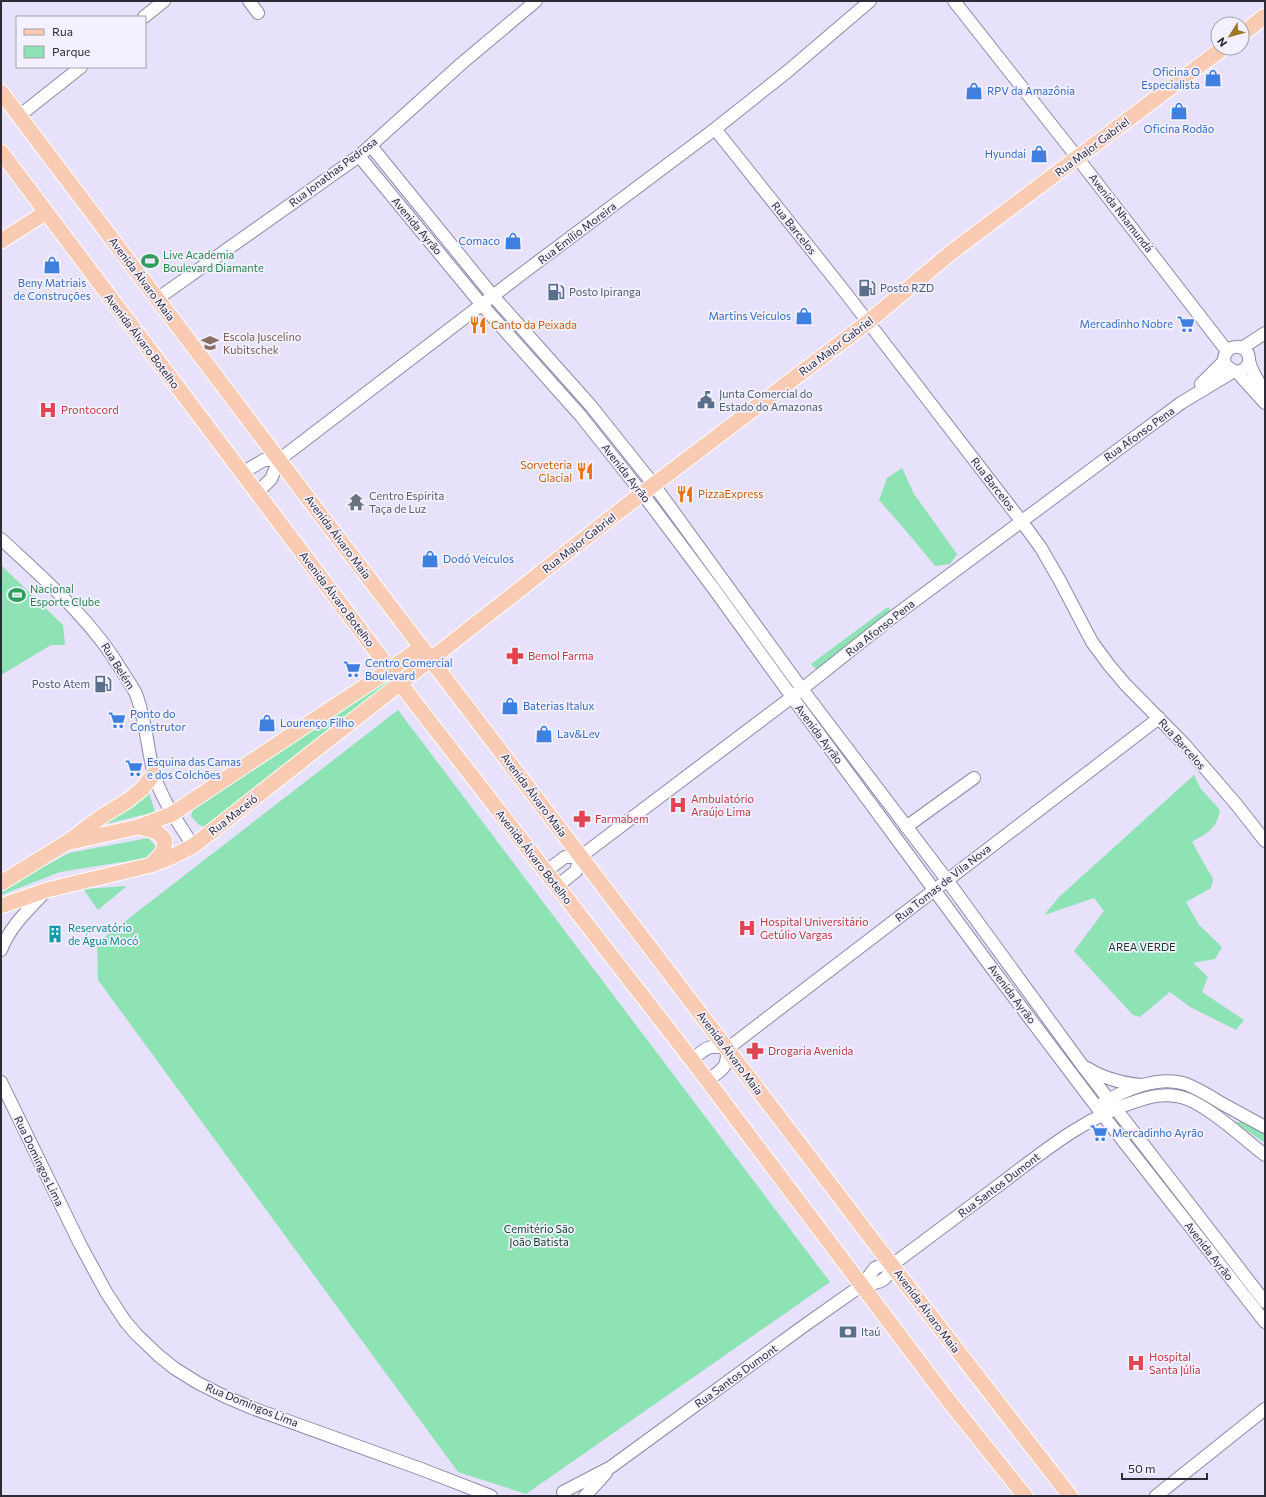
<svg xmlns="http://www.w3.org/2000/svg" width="1266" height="1497" viewBox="0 0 1266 1497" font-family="Commissioner,sans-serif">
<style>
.green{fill:#8ee3b5}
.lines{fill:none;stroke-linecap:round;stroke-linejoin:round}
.minor-casing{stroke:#8e88a6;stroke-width:14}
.major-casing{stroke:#fff;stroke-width:17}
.minor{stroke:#fff;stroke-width:12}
.major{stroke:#f9cbb2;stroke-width:15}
.labels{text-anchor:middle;stroke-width:3.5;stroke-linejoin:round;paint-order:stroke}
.shop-label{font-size:11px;fill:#366cbe;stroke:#f3f1fe;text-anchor:start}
.street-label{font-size:11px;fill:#2e2b37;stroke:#f3f1fe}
.leisure-label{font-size:11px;fill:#27864d;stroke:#f3f1fe;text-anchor:start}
.service-label{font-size:11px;fill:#4e5e75;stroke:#f3f1fe;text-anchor:start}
.food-label{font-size:11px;fill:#c56008;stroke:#f3f1fe;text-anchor:start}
.education-label{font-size:11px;fill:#785e54;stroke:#f3f1fe;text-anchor:start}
.health-label{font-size:11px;fill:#be3a42;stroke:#f3f1fe;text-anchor:start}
.worship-label{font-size:11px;fill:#5b616d;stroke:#f3f1fe;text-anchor:start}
.culture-label{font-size:11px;fill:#0d838f;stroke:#f3f1fe;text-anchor:start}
.park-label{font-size:11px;fill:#153d29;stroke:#f3f1fe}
</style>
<rect width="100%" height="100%" fill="#e7e1fc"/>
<g class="green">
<polygon points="902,468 914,494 957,554 950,564 935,566 913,539 879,500 887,478"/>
<polygon points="1,565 63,625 65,645 51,645 1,675"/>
<polygon points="888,607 890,609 891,615 819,672 811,664"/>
<polygon points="389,677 392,681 204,827 198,824 191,816 193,810"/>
<polygon points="398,710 830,1282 526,1494 458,1472 98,980 97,943"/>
<path d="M 1194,775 L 1201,789 L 1220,810 C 1217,829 1207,833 1192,842 L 1213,879 L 1211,888 L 1186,902 L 1199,925 L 1222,947 L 1215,959 L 1193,963 L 1208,977 L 1202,992 L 1244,1020 L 1236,1030 L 1190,1007 L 1170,992 L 1140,1017 L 1133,1015 L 1074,951 L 1104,911 L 1094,898 L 1044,915 L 1059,897 Z"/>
<polygon points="148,789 155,812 97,826"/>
<polygon points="148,838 156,846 152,853 147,858 60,872 1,895 1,890 69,853"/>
<polygon points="127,886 98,910 83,889"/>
<polygon points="1234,1122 1246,1122 1265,1129 1265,1143"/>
</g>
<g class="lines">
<g class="minor-casing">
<g id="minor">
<polyline points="249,1 258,13"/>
<polyline points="954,1 1069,147 1227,351"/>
<polyline points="144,17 164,1"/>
<polyline points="19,116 81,67"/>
<polyline points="715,129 841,287 1022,522 1041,548 1060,581 1092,642 1109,665 1125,684 1185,745 1236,804 1265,841"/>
<polyline points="371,146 493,296 591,406 654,485 802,689 947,880 1082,1065 1265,1302"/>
<polyline points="359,156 482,305 580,415 642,493 714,589 792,697 991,967 1102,1114 1265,1322"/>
<polyline points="157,299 359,156 461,64 536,1"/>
<polyline points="1242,348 1265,333"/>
<path d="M 1249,362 C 1246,369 1241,373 1234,371 L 1225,365 C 1224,361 1223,357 1226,353 C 1230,345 1242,345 1247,352 C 1250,356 1248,360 1250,364 C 1253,374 1259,383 1265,392"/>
<polyline points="1237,372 1265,403"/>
<polyline points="1201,384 1224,361"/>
<polyline points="242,473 264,460 279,460"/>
<polyline points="257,493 271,479 279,460 288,453 519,276 715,129 788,71 870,1"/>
<path d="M 1,539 C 45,580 91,619 122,671 C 126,678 132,686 136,694 C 146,720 147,748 154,774 C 162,801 179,823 193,846"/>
<polyline points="906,827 974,778"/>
<polyline points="545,872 565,857 580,857 792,697 885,623 1139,434 1181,403 1234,371"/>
<polyline points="556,887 576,871 580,857"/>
<path d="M 1,950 C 10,926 29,909 46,891"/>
<polyline points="727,1049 1159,718"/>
<path d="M 692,1060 C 705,1049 709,1043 727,1049"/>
<path d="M 1087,1068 C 1104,1079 1121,1083 1141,1085"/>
<path d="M 707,1081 C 722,1069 728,1069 727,1049"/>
<polyline points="1,1082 80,1244 106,1292 125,1321 136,1334 158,1355 174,1368 198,1383 224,1396 252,1408 421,1469 491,1496"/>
<path d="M 1103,1103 C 1126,1089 1159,1075 1186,1084 C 1198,1089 1210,1096 1221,1103 C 1236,1111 1250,1119 1265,1127"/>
<path d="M 862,1285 C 878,1283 887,1283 892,1265 C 925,1240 958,1216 991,1191 C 1037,1157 1081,1118 1137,1101 C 1151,1096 1166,1093 1181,1097 C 1206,1103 1244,1139 1265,1155"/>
<polyline points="563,1492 611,1467 801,1328 862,1285 875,1268 882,1265 892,1265"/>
<polyline points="585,1496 606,1473"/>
<polyline points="1156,1496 1265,1409"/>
</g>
</g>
<g class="major-casing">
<g id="major">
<polyline points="1242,34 1265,16"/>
<polyline points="1,92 307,497 906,1284 1070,1496"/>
<polyline points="1,152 412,699 692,1060 945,1396 1025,1496"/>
<polyline points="1,241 45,213"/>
<path d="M 138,827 C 151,830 156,829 165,840 L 163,852 L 152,864"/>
<polyline points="69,841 101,817 127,801 142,789 154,774"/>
<polyline points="1,883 66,843 138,827 172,814 379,677 422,647"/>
<polyline points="1,906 47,890 151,865 169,858 193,846 631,502 868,322 953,251 1223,48"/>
</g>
</g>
<use href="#minor" class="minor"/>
<use href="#major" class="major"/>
</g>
<defs>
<g id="shop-bare" transform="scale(1.38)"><path d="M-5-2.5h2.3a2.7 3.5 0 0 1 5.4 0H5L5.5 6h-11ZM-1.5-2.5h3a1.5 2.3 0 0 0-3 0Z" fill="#3f7fe0" stroke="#f3f1fe" stroke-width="2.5" paint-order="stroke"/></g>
<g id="stadium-bare" transform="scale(1.38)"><path d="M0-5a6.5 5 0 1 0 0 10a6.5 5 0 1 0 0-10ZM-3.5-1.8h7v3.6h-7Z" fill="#2e9e5b" stroke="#f3f1fe" stroke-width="2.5" paint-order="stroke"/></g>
<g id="fuel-bare" transform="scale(1.38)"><path d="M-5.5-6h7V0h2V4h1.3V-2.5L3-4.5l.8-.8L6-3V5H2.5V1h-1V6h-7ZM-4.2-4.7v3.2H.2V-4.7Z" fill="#5c6f8a" stroke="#f3f1fe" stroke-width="2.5" paint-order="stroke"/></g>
<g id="supermarket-bare" transform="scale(1.38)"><path d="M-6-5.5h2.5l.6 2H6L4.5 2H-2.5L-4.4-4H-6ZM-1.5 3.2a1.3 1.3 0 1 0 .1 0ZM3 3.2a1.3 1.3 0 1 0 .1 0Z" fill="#3f7fe0" stroke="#f3f1fe" stroke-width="2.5" paint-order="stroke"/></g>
<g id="restaurant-bare" transform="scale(1.38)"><path d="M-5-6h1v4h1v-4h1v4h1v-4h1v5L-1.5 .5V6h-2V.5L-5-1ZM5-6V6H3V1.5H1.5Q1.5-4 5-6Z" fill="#e8710a" stroke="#f3f1fe" stroke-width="2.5" paint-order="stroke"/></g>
<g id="school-bare" transform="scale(1.38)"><path d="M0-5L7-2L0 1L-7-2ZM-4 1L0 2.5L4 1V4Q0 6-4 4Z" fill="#8d6e63" stroke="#f3f1fe" stroke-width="2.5" paint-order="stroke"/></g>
<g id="civic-bare" transform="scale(1.38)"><path d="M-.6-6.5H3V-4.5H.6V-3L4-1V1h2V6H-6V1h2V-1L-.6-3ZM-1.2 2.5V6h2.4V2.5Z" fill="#5c6f8a" stroke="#f3f1fe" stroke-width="2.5" paint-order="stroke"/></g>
<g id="hospital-bare" transform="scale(1.38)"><path d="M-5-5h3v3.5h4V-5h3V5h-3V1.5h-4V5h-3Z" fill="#e0444e" stroke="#f3f1fe" stroke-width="2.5" paint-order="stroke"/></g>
<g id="temple-bare" transform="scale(1.38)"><path d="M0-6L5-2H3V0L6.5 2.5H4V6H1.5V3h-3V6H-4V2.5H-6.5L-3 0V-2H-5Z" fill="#6b7280" stroke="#f3f1fe" stroke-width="2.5" paint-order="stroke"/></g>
<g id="pharmacy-bare" transform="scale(1.38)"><path d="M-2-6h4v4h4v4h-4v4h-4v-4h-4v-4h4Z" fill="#e0444e" stroke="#f3f1fe" stroke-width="2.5" paint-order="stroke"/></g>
<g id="building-bare" transform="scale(1.38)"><path d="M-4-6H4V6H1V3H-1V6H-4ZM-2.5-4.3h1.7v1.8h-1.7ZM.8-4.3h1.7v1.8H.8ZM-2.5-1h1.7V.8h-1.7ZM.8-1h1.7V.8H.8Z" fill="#0f9aa8" stroke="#f3f1fe" stroke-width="2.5" paint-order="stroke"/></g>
<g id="bank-bare" transform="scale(1.38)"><path d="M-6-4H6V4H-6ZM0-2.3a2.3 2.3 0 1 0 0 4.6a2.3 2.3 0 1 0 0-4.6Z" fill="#5c6f8a" stroke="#f3f1fe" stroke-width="2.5" paint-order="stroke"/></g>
</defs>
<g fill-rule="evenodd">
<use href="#shop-bare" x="1213" y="78"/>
<use href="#shop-bare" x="974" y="91"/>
<use href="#shop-bare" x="1179" y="111"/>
<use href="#shop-bare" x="1039" y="154"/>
<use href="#shop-bare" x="513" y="241"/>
<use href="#stadium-bare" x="150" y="261"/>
<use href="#shop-bare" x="52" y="265"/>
<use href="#fuel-bare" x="867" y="288"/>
<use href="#fuel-bare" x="556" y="292"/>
<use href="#shop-bare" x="804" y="316"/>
<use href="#supermarket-bare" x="1186" y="324"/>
<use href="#restaurant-bare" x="478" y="325"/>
<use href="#school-bare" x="210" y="343"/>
<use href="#civic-bare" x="706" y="400"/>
<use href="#hospital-bare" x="48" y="410"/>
<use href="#restaurant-bare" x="585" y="471"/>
<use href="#restaurant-bare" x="685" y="494"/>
<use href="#temple-bare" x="356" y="502"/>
<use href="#shop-bare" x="430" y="559"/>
<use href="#stadium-bare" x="17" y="595"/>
<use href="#pharmacy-bare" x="515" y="656"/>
<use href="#supermarket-bare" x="352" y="669"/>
<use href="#fuel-bare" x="103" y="684"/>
<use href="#shop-bare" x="510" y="706"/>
<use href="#supermarket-bare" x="117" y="720"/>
<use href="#shop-bare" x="267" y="723"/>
<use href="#shop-bare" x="544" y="734"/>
<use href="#supermarket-bare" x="134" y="768"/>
<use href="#hospital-bare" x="678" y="805"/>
<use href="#pharmacy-bare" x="582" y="819"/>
<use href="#hospital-bare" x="747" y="928"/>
<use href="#building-bare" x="55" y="934"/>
<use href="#pharmacy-bare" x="755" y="1051"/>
<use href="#supermarket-bare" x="1099" y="1133"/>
<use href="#bank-bare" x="848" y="1332"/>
<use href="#hospital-bare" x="1136" y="1363"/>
</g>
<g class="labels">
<g class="shop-label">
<text x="1200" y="76" text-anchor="end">Oficina O<tspan x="1200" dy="13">Especialista</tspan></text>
<text x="987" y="95">RPV da Amazônia</text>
<text x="1179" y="133" text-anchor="middle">Oficina Rodão</text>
<text x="1026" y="158" text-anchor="end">Hyundai</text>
<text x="500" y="245" text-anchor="end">Comaco</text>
<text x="52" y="287" text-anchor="middle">Beny Matriais<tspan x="52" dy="13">de Construções</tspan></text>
<text x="791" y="320" text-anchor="end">Martins Veículos</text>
<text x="1173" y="328" text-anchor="end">Mercadinho Nobre</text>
<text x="443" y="563">Dodó Veículos</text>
<text x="365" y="667">Centro Comercial<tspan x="365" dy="13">Boulevard</tspan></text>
<text x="523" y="710">Baterias Italux</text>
<text x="130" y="718">Ponto do<tspan x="130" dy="13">Construtor</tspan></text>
<text x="280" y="727">Lourenço Filho</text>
<text x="557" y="738">Lav&amp;Lev</text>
<text x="147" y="766">Esquina das Camas<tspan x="147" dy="13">e dos Colchões</tspan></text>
<text x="1112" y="1137">Mercadinho Ayrão</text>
</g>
<g class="street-label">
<text transform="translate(1092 147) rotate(-37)" y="4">Rua Major Gabriel</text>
<text transform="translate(333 172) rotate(-37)" y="4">Rua Jonathas Pedrosa</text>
<text transform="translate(1121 213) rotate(52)" y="4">Avenida Nhamundá</text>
<text transform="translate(417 226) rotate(50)" y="4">Avenida Ayrão</text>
<text transform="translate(794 228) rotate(51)" y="4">Rua Barcelos</text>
<text transform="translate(577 233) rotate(-37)" y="4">Rua Emílio Moreira</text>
<text transform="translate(142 279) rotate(53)" y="4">Avenida Álvaro Maia</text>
<text transform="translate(142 341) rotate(53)" y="4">Avenida Álvaro Botelho</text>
<text transform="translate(836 346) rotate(-37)" y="4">Rua Major Gabriel</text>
<text transform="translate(1139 434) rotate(-36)" y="4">Rua Afonso Pena</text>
<text transform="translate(626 473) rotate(52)" y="4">Avenida Ayrão</text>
<text transform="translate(993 484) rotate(52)" y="4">Rua Barcelos</text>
<text transform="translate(338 537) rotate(53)" y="4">Avenida Álvaro Maia</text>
<text transform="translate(579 543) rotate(-38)" y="4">Rua Major Gabriel</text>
<text transform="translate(337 599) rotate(53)" y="4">Avenida Álvaro Botelho</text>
<text transform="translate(880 628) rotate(-38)" y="4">Rua Afonso Pena</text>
<text transform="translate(118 666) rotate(58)" y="4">Rua Belém</text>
<text transform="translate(819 734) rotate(53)" y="4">Avenida Ayrão</text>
<text transform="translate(1182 744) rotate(48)" y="4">Rua Barcelos</text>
<text transform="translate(534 795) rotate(53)" y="4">Avenida Álvaro Maia</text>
<text transform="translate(233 815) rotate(-38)" y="4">Rua Maceió</text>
<text transform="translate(534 857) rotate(52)" y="4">Avenida Álvaro Botelho</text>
<text transform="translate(943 883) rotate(-38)" y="4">Rua Tomas de Vila Nova</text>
<text transform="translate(1012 994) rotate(53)" y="4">Avenida Ayrão</text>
<text transform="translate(730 1053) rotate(53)" y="4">Avenida Álvaro Maia</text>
<text transform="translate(39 1161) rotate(64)" y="4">Rua Domingos Lima</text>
<text transform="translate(999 1185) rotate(-37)" y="4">Rua Santos Dumont</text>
<text transform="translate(1209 1251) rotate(52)" y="4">Avenida Ayrão</text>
<text transform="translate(927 1311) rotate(53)" y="4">Avenida Álvaro Maia</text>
<text transform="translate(736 1376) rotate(-36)" y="4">Rua Santos Dumont</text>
<text transform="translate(252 1405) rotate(22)" y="4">Rua Domingos Lima</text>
</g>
<g class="leisure-label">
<text x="163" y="259">Live Academia<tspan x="163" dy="13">Boulevard Diamante</tspan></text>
<text x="30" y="593">Nacional<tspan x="30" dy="13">Esporte Clube</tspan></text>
</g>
<g class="service-label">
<text x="880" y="292">Posto RZD</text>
<text x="569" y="296">Posto Ipiranga</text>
<text x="719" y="398">Junta Comercial do<tspan x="719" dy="13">Estado do Amazonas</tspan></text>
<text x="90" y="688" text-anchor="end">Posto Atem</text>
<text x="861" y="1336">Itaú</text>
</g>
<g class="food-label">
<text x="491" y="329">Canto da Peixada</text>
<text x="572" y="469" text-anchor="end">Sorveteria<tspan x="572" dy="13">Glacial</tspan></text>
<text x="698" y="498">PizzaExpress</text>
</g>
<g class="education-label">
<text x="223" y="341">Escola Juscelino<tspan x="223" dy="13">Kubitschek</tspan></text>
</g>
<g class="health-label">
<text x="61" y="414">Prontocord</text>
<text x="528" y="660">Bemol Farma</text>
<text x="691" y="803">Ambulatório<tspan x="691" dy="13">Araújo Lima</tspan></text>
<text x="595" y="823">Farmabem</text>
<text x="760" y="926">Hospital Universitário<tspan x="760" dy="13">Getúlio Vargas</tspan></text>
<text x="768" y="1055">Drogaria Avenida</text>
<text x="1149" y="1361">Hospital<tspan x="1149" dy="13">Santa Júlia</tspan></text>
</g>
<g class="worship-label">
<text x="369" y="500">Centro Espírita<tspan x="369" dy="13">Taça de Luz</tspan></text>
</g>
<g class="culture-label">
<text x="68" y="932">Reservatório<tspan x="68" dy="13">de Água Mocó</tspan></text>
</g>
<g class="park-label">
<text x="1142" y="951">AREA VERDE</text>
<text x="539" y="1233">Cemitério São<tspan x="539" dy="13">João Batista</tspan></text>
</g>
</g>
<rect width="1266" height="1497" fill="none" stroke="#2e2b37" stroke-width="4"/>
<rect x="16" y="16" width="130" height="52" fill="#f3f1fe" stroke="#a4a2ae"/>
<rect x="24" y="29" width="20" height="6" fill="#f9cbb2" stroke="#a4a2ae"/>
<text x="52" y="36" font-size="12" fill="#2e2b37">Rua</text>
<rect x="24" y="46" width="20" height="12" fill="#8ee3b5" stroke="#a4a2ae"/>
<text x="52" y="56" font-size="12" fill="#2e2b37">Parque</text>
<g transform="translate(1230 36) rotate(233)"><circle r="19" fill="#f3f1fe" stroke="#a4a2ae"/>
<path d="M0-3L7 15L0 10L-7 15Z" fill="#a07726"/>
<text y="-6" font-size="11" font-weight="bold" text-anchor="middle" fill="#2e2b37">N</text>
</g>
<path d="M1122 1473v6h85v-6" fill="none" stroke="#2e2b37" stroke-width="2"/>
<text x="1128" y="1473" font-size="12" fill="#2e2b37" stroke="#f3f1fe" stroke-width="3" paint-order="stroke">50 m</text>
</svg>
